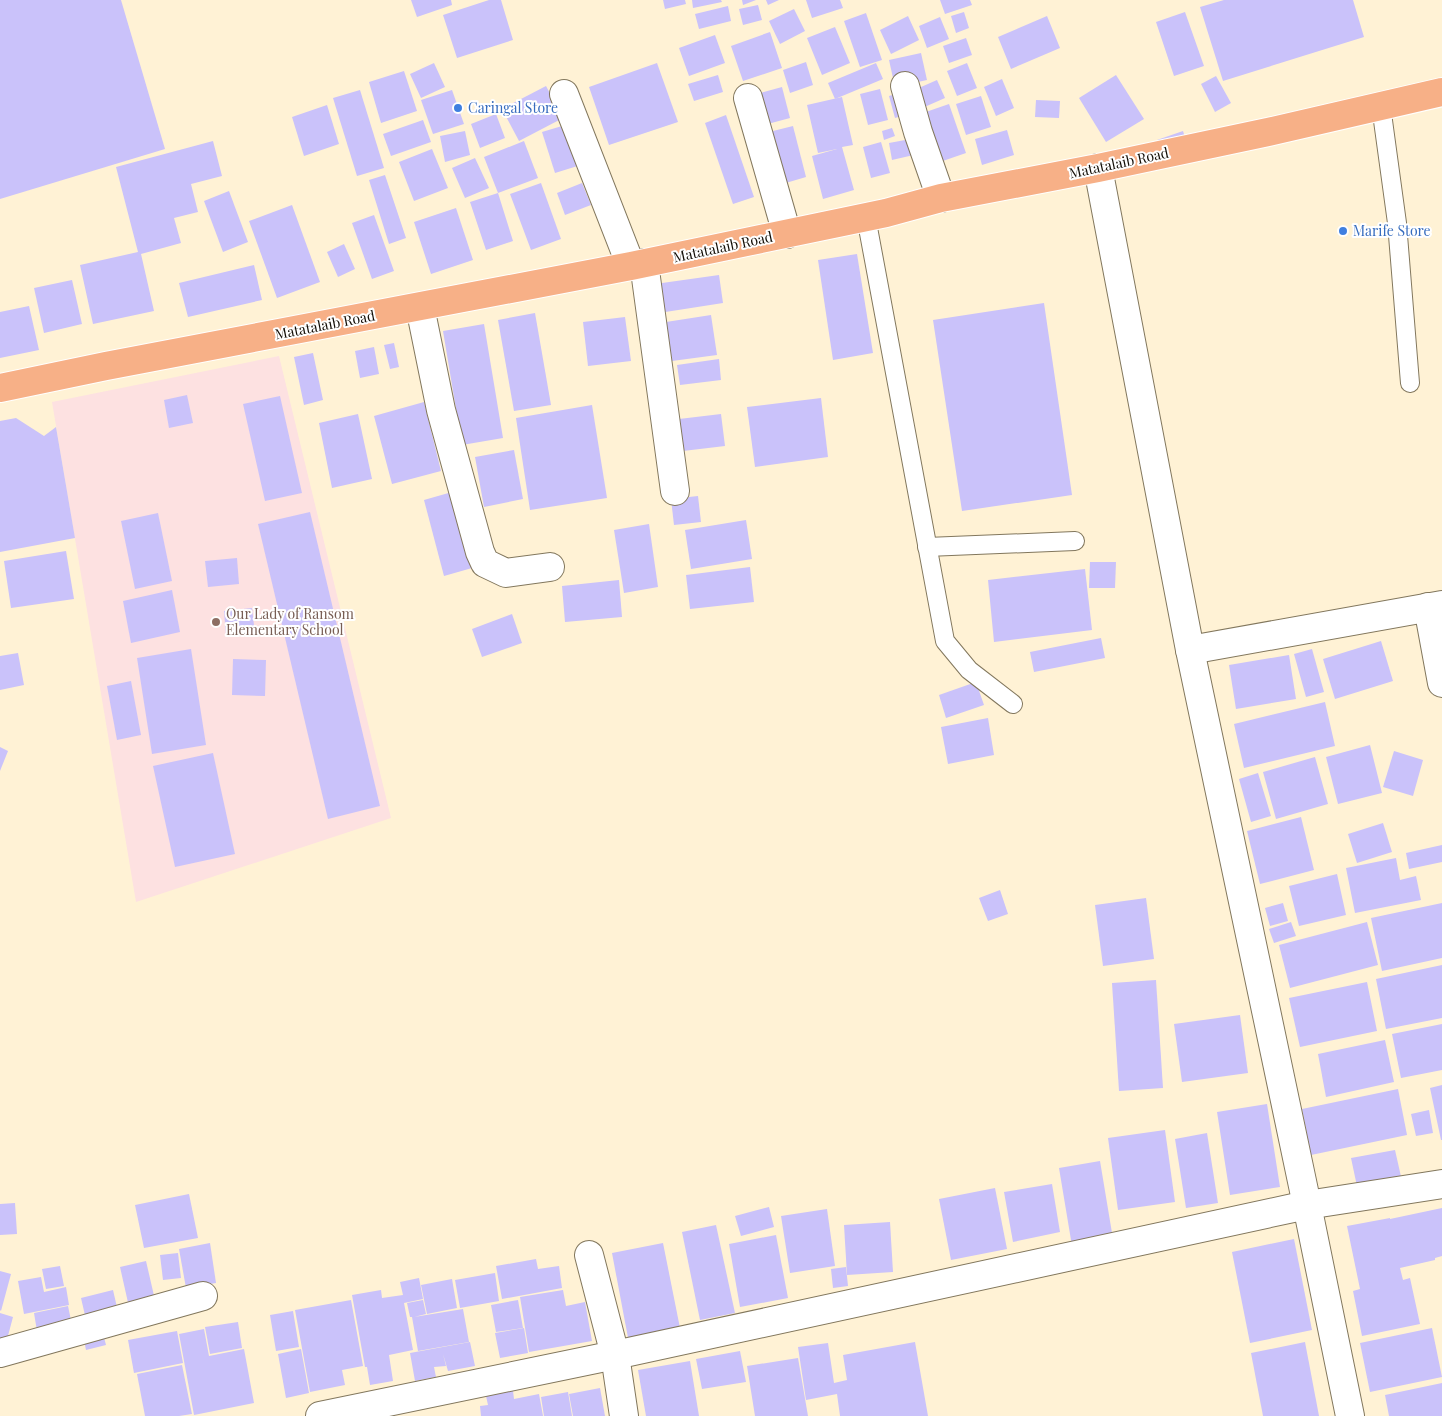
<svg xmlns="http://www.w3.org/2000/svg" width="1442" height="1416" viewBox="0 0 1442 1416" font-family="'Playfair Display',serif">
<style>
.education{fill:#fde1e1}
.building{fill:#cac2fa}
.lines{fill:none;stroke-linecap:round;stroke-linejoin:round}
.lane-casing{stroke:#82775d;stroke-width:20}
.street-casing{stroke:#82775d;stroke-width:30}
.primary-casing{stroke:#fff;stroke-width:30}
.lane{stroke:#fff;stroke-width:18}
.street{stroke:#fff;stroke-width:28}
.primary{stroke:#f7b087;stroke-width:28}
.shop-dot{fill:#3f7fe0;stroke:#fff;stroke-width:2}
.education-dot{fill:#8d6e63;stroke:#fff;stroke-width:2}
.labels{text-anchor:middle;stroke-width:4;stroke-linejoin:round;paint-order:stroke}
.shop-label{font-size:14px;fill:#366cbe;stroke:#fff;text-anchor:start}
.street-label{font-size:14px;fill:#110c04;stroke:#fff}
.education-label{font-size:14px;fill:#785e54;stroke:#fff;text-anchor:start}
</style>
<rect width="100%" height="100%" fill="#fff2d5"/>
<polygon class="education" points="279,356 391,818 136,902 52,402"/>
<g class="building">
<polygon points="0,0 121,0 165,149 0,199"/>
<polygon points="411,0 451,0 452,5 417,17"/>
<polygon points="489,0 501,0 513,40 457,58 443,15"/>
<polygon points="663,0 685,0 686,4 665,9"/>
<polygon points="692,0 721,0 722,2 693,8"/>
<polygon points="742,0 756,0 743,5"/>
<polygon points="766,0 779,0 768,5"/>
<polygon points="806,0 840,0 843,8 812,18"/>
<polygon points="940,0 970,0 972,5 945,14"/>
<polygon points="1224,0 1353,0 1364,37 1223,81 1200,7"/>
<polygon points="758,5 762,20 743,25 739,9"/>
<polygon points="728,6 731,21 699,29 695,14"/>
<polygon points="794,9 805,31 780,44 769,21"/>
<polygon points="964,12 969,28 956,33 951,16"/>
<polygon points="1185,12 1204,66 1174,76 1156,22"/>
<polygon points="866,13 882,60 860,67 844,21"/>
<polygon points="908,16 919,40 891,54 880,30"/>
<polygon points="1047,16 1060,48 1011,69 998,37"/>
<polygon points="940,17 949,39 927,48 919,26"/>
<polygon points="835,27 850,63 822,75 807,38"/>
<polygon points="770,32 782,68 743,81 731,46"/>
<polygon points="715,35 725,63 689,76 679,48"/>
<polygon points="966,38 972,55 949,63 943,46"/>
<polygon points="921,53 927,80 895,87 889,60"/>
<polygon points="806,62 813,85 790,93 783,70"/>
<polygon points="434,63 445,87 421,98 410,74"/>
<polygon points="657,63 678,122 609,145 589,87"/>
<polygon points="876,63 883,79 835,99 828,83"/>
<polygon points="967,63 977,88 957,96 947,71"/>
<polygon points="404,71 417,111 381,123 369,82"/>
<polygon points="718,75 723,92 694,101 688,84"/>
<polygon points="1116,75 1144,119 1106,142 1079,98"/>
<polygon points="1216,76 1231,103 1215,112 1201,84"/>
<polygon points="1002,79 1014,108 996,116 984,87"/>
<polygon points="937,80 945,98 920,109 912,91"/>
<polygon points="546,86 563,118 519,141 502,109"/>
<polygon points="782,87 790,118 764,125 757,94"/>
<polygon points="880,89 888,120 868,125 860,94"/>
<polygon points="360,90 384,168 357,176 333,98"/>
<polygon points="452,90 464,124 433,134 421,100"/>
<polygon points="899,93 905,115 895,118 889,96"/>
<polygon points="981,96 991,127 966,135 956,104"/>
<polygon points="842,97 853,145 842,147 854,190 823,199 812,156 837,149 818,153 807,105"/>
<polygon points="1036,100 1060,101 1059,118 1035,117"/>
<polygon points="949,104 966,153 937,163 920,114"/>
<polygon points="327,105 339,144 304,156 292,117"/>
<polygon points="496,114 505,138 480,148 471,124"/>
<polygon points="726,115 754,197 733,204 705,123"/>
<polygon points="423,120 431,142 391,156 383,134"/>
<polygon points="572,123 584,164 555,173 542,132"/>
<polygon points="793,126 806,177 779,185 765,133"/>
<polygon points="892,128 895,136 884,140 882,131"/>
<polygon points="1007,130 1014,155 982,165 975,139"/>
<polygon points="465,131 470,155 445,162 440,136"/>
<polygon points="1183,131 1187,144 1160,153 1157,140"/>
<polygon points="916,138 918,154 892,160 889,143"/>
<polygon points="213,141 222,176 191,184 198,212 174,218 181,243 141,254 154,311 93,324 80,265 138,252 116,167"/>
<polygon points="524,141 538,178 498,193 484,157"/>
<polygon points="881,142 890,173 871,178 863,147"/>
<polygon points="432,149 448,188 414,201 399,162"/>
<polygon points="475,158 489,188 465,198 452,168"/>
<polygon points="385,175 406,238 389,244 369,180"/>
<polygon points="541,183 561,239 531,250 510,194"/>
<polygon points="582,183 591,205 565,215 557,193"/>
<polygon points="229,191 248,242 223,252 204,201"/>
<polygon points="498,193 513,241 486,250 470,202"/>
<polygon points="292,205 320,282 277,298 249,221"/>
<polygon points="456,208 473,260 431,274 414,222"/>
<polygon points="374,215 394,271 372,279 352,223"/>
<polygon points="344,244 355,269 338,277 327,252"/>
<polygon points="857,254 873,353 833,360 818,260"/>
<polygon points="254,265 262,300 188,317 179,283"/>
<polygon points="719,275 723,303 659,313 655,284"/>
<polygon points="72,280 82,324 44,333 34,288"/>
<polygon points="1044,303 1072,495 962,511 933,320"/>
<polygon points="29,306 39,350 0,358 0,312"/>
<polygon points="535,313 551,405 514,411 498,320"/>
<polygon points="711,315 717,355 672,361 666,322"/>
<polygon points="625,317 631,361 588,366 583,322"/>
<polygon points="484,324 503,438 462,445 443,331"/>
<polygon points="394,343 399,367 390,369 384,345"/>
<polygon points="374,347 379,374 360,378 355,351"/>
<polygon points="313,353 323,400 304,405 294,357"/>
<polygon points="719,359 721,380 680,385 677,365"/>
<polygon points="187,395 193,423 169,428 164,400"/>
<polygon points="280,396 302,493 265,501 243,404"/>
<polygon points="821,398 828,457 755,467 747,407"/>
<polygon points="424,402 441,471 392,484 374,416"/>
<polygon points="592,405 607,498 530,510 516,418"/>
<polygon points="358,414 372,479 332,488 319,423"/>
<polygon points="721,414 725,446 683,451 679,419"/>
<polygon points="16,418 44,436 56,427 75,538 0,552 0,421"/>
<polygon points="514,450 523,499 484,507 475,457"/>
<polygon points="452,492 472,568 444,576 424,500"/>
<polygon points="698,496 701,522 674,525 671,499"/>
<polygon points="310,512 380,806 328,819 258,524"/>
<polygon points="158,513 172,581 135,589 121,521"/>
<polygon points="746,520 752,559 691,569 685,530"/>
<polygon points="649,524 658,587 624,593 614,530"/>
<polygon points="66,551 74,599 11,608 4,561"/>
<polygon points="237,558 239,584 208,587 205,561"/>
<polygon points="1090,562 1116,562 1115,588 1089,588"/>
<polygon points="750,567 754,602 690,609 686,575"/>
<polygon points="1085,569 1092,630 994,642 988,580"/>
<polygon points="619,580 622,617 565,622 562,586"/>
<polygon points="172,590 180,632 131,643 123,601"/>
<polygon points="252,608 255,634 226,636 224,611"/>
<polygon points="512,614 522,643 482,657 472,629"/>
<polygon points="1101,638 1105,658 1034,672 1030,652"/>
<polygon points="1381,641 1393,681 1335,699 1323,659"/>
<polygon points="191,649 206,745 152,754 137,658"/>
<polygon points="1312,649 1324,692 1306,697 1294,654"/>
<polygon points="18,653 24,685 0,690 0,656"/>
<polygon points="1289,655 1296,699 1236,709 1229,665"/>
<polygon points="233,659 266,660 265,696 232,695"/>
<polygon points="131,681 141,735 117,740 107,686"/>
<polygon points="976,682 984,705 946,718 939,695"/>
<polygon points="1325,702 1335,746 1244,768 1234,724"/>
<polygon points="988,718 994,755 948,764 941,727"/>
<polygon points="1370,745 1382,793 1338,804 1326,757"/>
<polygon points="0,747 8,751 0,771"/>
<polygon points="1394,751 1423,760 1413,796 1383,787"/>
<polygon points="213,753 235,854 175,867 153,766"/>
<polygon points="1315,757 1328,804 1276,819 1263,772"/>
<polygon points="1258,773 1271,816 1251,822 1239,779"/>
<polygon points="1301,817 1314,870 1260,884 1247,831"/>
<polygon points="1383,823 1392,852 1357,863 1348,834"/>
<polygon points="1442,845 1442,862 1409,869 1406,853"/>
<polygon points="1396,858 1400,880 1416,876 1421,900 1355,913 1346,868"/>
<polygon points="1337,874 1346,915 1299,926 1289,886"/>
<polygon points="1000,890 1008,914 988,921 979,898"/>
<polygon points="1146,898 1154,959 1103,966 1095,905"/>
<polygon points="1283,903 1288,921 1270,926 1265,908"/>
<polygon points="1442,903 1442,958 1382,971 1371,918"/>
<polygon points="1291,922 1296,936 1274,943 1269,929"/>
<polygon points="1367,922 1378,965 1290,988 1279,945"/>
<polygon points="1442,965 1442,1018 1386,1029 1376,979"/>
<polygon points="1156,980 1163,1088 1119,1091 1112,983"/>
<polygon points="1367,982 1377,1031 1300,1047 1289,998"/>
<polygon points="1240,1015 1248,1073 1182,1082 1174,1024"/>
<polygon points="1442,1024 1442,1070 1401,1078 1392,1034"/>
<polygon points="1385,1040 1394,1082 1326,1097 1318,1054"/>
<polygon points="1442,1085 1442,1140 1441,1140 1430,1088"/>
<polygon points="1398,1089 1407,1135 1311,1155 1302,1109"/>
<polygon points="1267,1104 1280,1187 1230,1195 1217,1112"/>
<polygon points="1429,1110 1433,1133 1416,1136 1411,1114"/>
<polygon points="1165,1130 1175,1202 1118,1210 1108,1138"/>
<polygon points="1207,1133 1218,1203 1186,1208 1175,1139"/>
<polygon points="1395,1150 1402,1181 1358,1191 1351,1158"/>
<polygon points="1100,1161 1113,1239 1072,1246 1059,1168"/>
<polygon points="1052,1184 1060,1232 1013,1242 1004,1192"/>
<polygon points="995,1188 1007,1249 951,1260 939,1199"/>
<polygon points="189,1194 198,1238 144,1248 135,1205"/>
<polygon points="15,1203 17,1234 0,1235 0,1204"/>
<polygon points="769,1207 774,1227 741,1236 735,1216"/>
<polygon points="1442,1208 1442,1256 1435,1258 1435,1260 1400,1268 1403,1280 1410,1278 1420,1324 1362,1336 1353,1291 1360,1289 1347,1226 1390,1218 1390,1219"/>
<polygon points="827,1209 835,1266 790,1273 781,1216"/>
<polygon points="890,1222 893,1272 847,1275 844,1225"/>
<polygon points="716,1225 735,1313 700,1320 682,1232"/>
<polygon points="776,1235 788,1298 740,1307 729,1244"/>
<polygon points="1294,1239 1312,1330 1250,1343 1232,1252"/>
<polygon points="210,1243 216,1283 186,1288 179,1249"/>
<polygon points="663,1243 681,1333 629,1343 612,1253"/>
<polygon points="178,1253 181,1278 163,1280 160,1255"/>
<polygon points="536,1259 538,1269 559,1266 562,1288 502,1299 496,1266"/>
<polygon points="146,1261 155,1300 129,1307 120,1267"/>
<polygon points="60,1266 64,1286 46,1289 42,1269"/>
<polygon points="846,1267 848,1286 833,1288 831,1269"/>
<polygon points="0,1271 11,1274 1,1311 0,1310"/>
<polygon points="495,1273 499,1301 460,1308 455,1280"/>
<polygon points="41,1277 44,1292 66,1287 69,1305 24,1314 18,1281"/>
<polygon points="419,1278 423,1299 404,1303 413,1350 389,1355 393,1381 370,1385 367,1367 365,1367 352,1295 381,1290 382,1298 403,1295 400,1282"/>
<polygon points="452,1279 457,1308 427,1314 421,1285"/>
<polygon points="113,1290 119,1316 87,1324 81,1298"/>
<polygon points="563,1290 566,1306 585,1302 592,1341 529,1352 520,1297"/>
<polygon points="351,1300 363,1366 342,1370 345,1385 310,1392 295,1310"/>
<polygon points="423,1300 426,1314 414,1317 463,1309 469,1342 418,1351 412,1317 410,1317 407,1303"/>
<polygon points="518,1300 523,1328 496,1332 491,1305"/>
<polygon points="68,1306 73,1330 38,1337 34,1313"/>
<polygon points="293,1311 299,1347 276,1351 270,1315"/>
<polygon points="0,1313 13,1317 5,1347 0,1345"/>
<polygon points="238,1322 242,1348 210,1354 205,1327"/>
<polygon points="101,1326 106,1345 86,1350 82,1331"/>
<polygon points="524,1328 528,1353 500,1358 495,1333"/>
<polygon points="1432,1328 1442,1377 1370,1392 1360,1343"/>
<polygon points="204,1329 209,1356 244,1349 254,1403 194,1415 179,1334"/>
<polygon points="177,1331 183,1363 134,1373 128,1340"/>
<polygon points="470,1342 475,1366 448,1371 443,1354 446,1366 434,1367 436,1377 415,1381 410,1353"/>
<polygon points="915,1342 928,1416 840,1416 837,1394 806,1400 798,1347 828,1343 834,1383 847,1380 843,1355"/>
<polygon points="1305,1342 1319,1416 1263,1416 1251,1353"/>
<polygon points="301,1349 309,1393 286,1398 278,1354"/>
<polygon points="740,1351 746,1382 702,1389 696,1359"/>
<polygon points="798,1358 808,1416 755,1416 747,1366"/>
<polygon points="690,1361 699,1416 646,1416 638,1370"/>
<polygon points="182,1365 192,1414 179,1416 145,1416 137,1374"/>
<polygon points="1442,1383 1442,1416 1389,1416 1385,1395"/>
<polygon points="600,1388 605,1416 573,1416 569,1394"/>
<polygon points="513,1391 514,1399 539,1394 543,1416 481,1416 480,1406 488,1405 486,1396"/>
<polygon points="568,1392 572,1416 544,1416 541,1397"/>
</g>
<g class="lines">
<g class="lane-casing">
<g id="lane">
<polyline points="1381,106 1397,223 1410,383"/>
<polyline points="866,217 945,641 969,670 1013,704"/>
<polyline points="927,547 1075,541"/>
</g>
</g>
<g class="street-casing">
<g id="street">
<polyline points="905,86 918,132 941,198"/>
<polyline points="564,94 631,266"/>
<polyline points="748,98 787,234"/>
<polyline points="1098,168 1190,650 1307,1205 1350,1416"/>
<polyline points="644,263 675,491"/>
<polyline points="420,307 441,410 480,552 485,563 506,573 550,567"/>
<polyline points="1428,607 1442,683"/>
<polyline points="1190,650 1442,605"/>
<polyline points="589,1255 615,1355 624,1416"/>
<polyline points="0,1353 203,1296"/>
<polyline points="320,1416 615,1355 1307,1205 1442,1184"/>
</g>
</g>
<g class="primary-casing">
<polyline id="primary" points="0,388 106,366 631,266 886,213 941,198 1098,168 1268,132 1442,92"/>
</g>
<use href="#lane" class="lane"/>
<use href="#street" class="street"/>
<use href="#primary" class="primary"/>
</g>
<g class="shop-dot">
<circle cx="458" cy="108" r="5"/>
<circle cx="1343" cy="231" r="5"/>
</g>
<circle class="education-dot" cx="216" cy="622" r="5"/>
<g class="labels">
<g class="shop-label">
<text x="468" y="113">Caringal Store</text>
<text x="1353" y="236">Marife Store</text>
</g>
<g class="street-label">
<text transform="translate(1119 163) rotate(-12)" y="5">Matatalaib Road</text>
<text transform="translate(723 247) rotate(-12)" y="5">Matatalaib Road</text>
<text transform="translate(325 325) rotate(-11)" y="5">Matatalaib Road</text>
</g>
<g class="education-label">
<text x="226" y="619">Our Lady of Ransom<tspan x="226" dy="16">Elementary School</tspan></text>
</g>
</g>
</svg>
